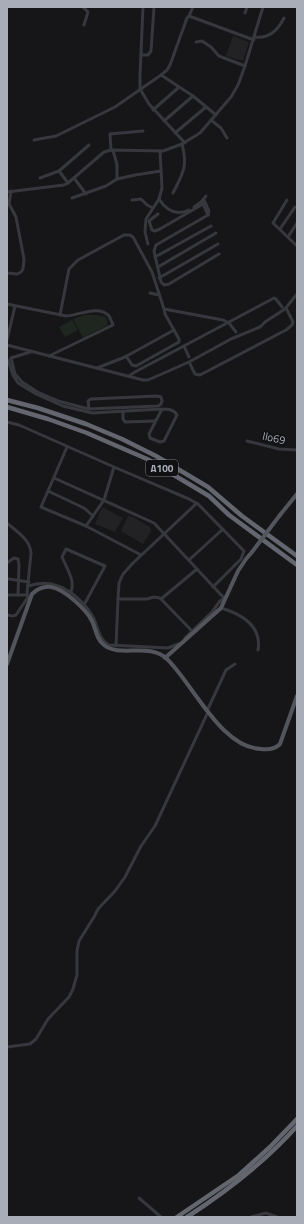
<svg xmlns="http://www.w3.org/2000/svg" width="304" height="1224" viewBox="0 0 304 1224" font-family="'Titillium Web',sans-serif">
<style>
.built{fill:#222225}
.green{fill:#1e261f}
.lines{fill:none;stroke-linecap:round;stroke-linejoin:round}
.minor{stroke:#37383d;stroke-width:3}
.major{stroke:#53555c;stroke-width:4}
.highway{stroke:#63666e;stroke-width:4.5}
.major-bridge{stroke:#53555c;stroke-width:4}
.labels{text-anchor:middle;stroke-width:3.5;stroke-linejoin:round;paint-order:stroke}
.shield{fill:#111113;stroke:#7b7e86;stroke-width:1}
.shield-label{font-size:10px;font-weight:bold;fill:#a8adb8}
.street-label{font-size:11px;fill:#a8adb8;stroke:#111113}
</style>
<rect width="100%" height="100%" fill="#161618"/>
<g class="built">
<polygon points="233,36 249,42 243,61 226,56"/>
<polygon points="102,507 123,518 115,532 95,524"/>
<polygon points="128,516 133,517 150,527 151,531 143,544 121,531"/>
</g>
<g class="green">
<polygon points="85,315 97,315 106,317 108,325 83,338 73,319"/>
<polygon points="72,320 78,330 65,337 59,327"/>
</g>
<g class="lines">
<g class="minor">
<polyline points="83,7 88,12 84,25"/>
<polyline points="143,7 140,75 140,89 149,104 185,143"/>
<polyline points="245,13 247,7"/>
<polyline points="189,16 193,7"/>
<path d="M 255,37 C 269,39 278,30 284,18"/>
<polyline points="196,42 202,41 211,47 219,56 245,66"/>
<polyline points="141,55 148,55 151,51 154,7"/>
<polyline points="161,75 193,96 216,115"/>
<polyline points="153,110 178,88"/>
<polyline points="211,120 221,128 227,138"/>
<polyline points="164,121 193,96"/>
<polyline points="175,133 206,107"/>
<polyline points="34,140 56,136 115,107 161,75 167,70 170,65 187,18 189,16 254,40"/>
<polyline points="111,150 110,134 143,131"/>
<polyline points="113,150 117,165 117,179"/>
<polyline points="59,171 68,183"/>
<polyline points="40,178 59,171 89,145"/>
<polyline points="74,178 86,194"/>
<polyline points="7,192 64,185 68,183 104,152 111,150 163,151 182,144 200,133 231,97 238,85 245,66 263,7"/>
<path d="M 173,193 C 183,173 188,167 182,144"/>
<polyline points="72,198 106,186 117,179 135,175 161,171"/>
<path d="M 159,199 C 166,210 176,216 189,210"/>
<polyline points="132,200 141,199 147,205 153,208"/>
<polyline points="204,200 209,211 208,215"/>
<polyline points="287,200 273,223 297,246"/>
<polyline points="203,204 208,215"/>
<polyline points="194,207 201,202 206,196"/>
<polyline points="158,214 149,221 152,230 155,231 160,229 203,204"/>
<polyline points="208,215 156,245 154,251 161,282 164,285 169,284 219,254"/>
<polyline points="280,229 295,207"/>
<polyline points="288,237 297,223"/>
<polyline points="148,244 145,232 146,219 159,199 162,188 160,151"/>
<polyline points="155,257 211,226"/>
<polyline points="158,267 216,233"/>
<polyline points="7,273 17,274 21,272 23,269 24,259 16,217 9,204 11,191"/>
<polyline points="159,278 218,244"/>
<polyline points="150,293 159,295"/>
<path d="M 7,304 L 66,316 C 77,316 99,304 109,316 C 110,318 112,322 113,325 L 49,356"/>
<polyline points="60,315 69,269 78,260 124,235 130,235 133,237 152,272 164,309 223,320 229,323 236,332"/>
<polyline points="7,340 15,306"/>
<polyline points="7,345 143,380 148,380 189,362 231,339 260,327 265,322 285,309 297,294"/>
<polyline points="184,346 189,357"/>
<polyline points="126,356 132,365 136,366 179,342 179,339 165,314 164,309"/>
<polyline points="11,358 15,374 22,382 39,393 58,401 89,409"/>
<polyline points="11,358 30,352"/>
<path d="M 8,360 L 13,375 L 18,383 L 36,394 L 63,406 L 92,413 L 162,409 L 149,434 L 150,438 L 160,442 L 164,441 L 177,415 C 174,409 167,409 162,409"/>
<polyline points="189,362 195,374 200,375 286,330 292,325 293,322 286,308"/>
<polyline points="97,368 125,357 174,330"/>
<polyline points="129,376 135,372 274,298 276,299 282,307"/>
<polygon points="157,396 161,397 162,401 161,404 158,406 89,409 88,401 91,399"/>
<polyline points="123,412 123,419 125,422 155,421"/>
<polyline points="7,422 19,425 114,467 189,499 198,504 244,551 241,559 213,587"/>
<polyline points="247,441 279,449 297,450"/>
<polyline points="67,447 41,507 86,526 141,555"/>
<polyline points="54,478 154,523 224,598"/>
<polyline points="48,491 84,508 93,516"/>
<path d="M 7,523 C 17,532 30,539 31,553 L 27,593 L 29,599"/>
<polyline points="86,526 104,500 114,467"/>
<polyline points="189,560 223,529"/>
<polyline points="7,563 14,558 18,559 19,565 18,595"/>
<polyline points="9,579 29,582"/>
<path d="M 28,586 C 38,583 49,582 58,586 C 72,591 87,605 94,619 C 98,628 99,640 109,645 L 168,648 L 178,644"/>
<path d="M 70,593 C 77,583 66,567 62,557 L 66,549 L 105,566 L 84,605"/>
<polyline points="7,595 28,595"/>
<polyline points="118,599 147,599 154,597 160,598 192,631"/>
<polyline points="161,599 197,569"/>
<path d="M 221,608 C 241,614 262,626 258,650"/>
<polyline points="7,615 13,616 16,615 28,597"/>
<polyline points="185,638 212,612 220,601 226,597"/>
<polyline points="116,646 118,599 119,583 123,574 133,563 197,503"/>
<polyline points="207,711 226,670 235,664"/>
<polyline points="7,1047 30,1044 36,1039 48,1019 69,997 73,989 77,975 77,951 79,941 94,917 98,909 115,891 125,877 141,846 155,826 208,712"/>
<polyline points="139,1198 161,1217"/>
<polyline points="251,1217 266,1213 277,1217"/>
</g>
<g class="major">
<polyline points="280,515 297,494"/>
<polyline points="165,658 221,608 238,571 246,559 252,552"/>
<path d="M 7,664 L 32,594 C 37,589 43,586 51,587 C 64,589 86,609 92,621 C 96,629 96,639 104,645 C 120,658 149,642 167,659 C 193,684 221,748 261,749 C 268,750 275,749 280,744 L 297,696"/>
</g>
<g class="highway">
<polyline points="7,400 38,408 86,424 122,439 156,456 208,487 242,516 297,556"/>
<polyline points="7,407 48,419 87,433 147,459 209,496 229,515 297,565"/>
<polyline points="177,1217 239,1175 270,1147 297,1119"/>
<path d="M 187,1217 C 227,1191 265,1162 297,1126"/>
</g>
<polyline class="major-bridge" points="252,552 280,515"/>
</g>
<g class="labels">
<rect class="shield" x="146" y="460" width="32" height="16" rx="3"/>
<g class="shield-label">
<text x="162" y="472">A100</text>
</g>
<g class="street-label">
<text transform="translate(274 438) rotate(12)" y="4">Ilo69</text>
</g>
</g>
<rect width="304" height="1224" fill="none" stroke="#a8adb8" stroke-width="16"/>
</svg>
